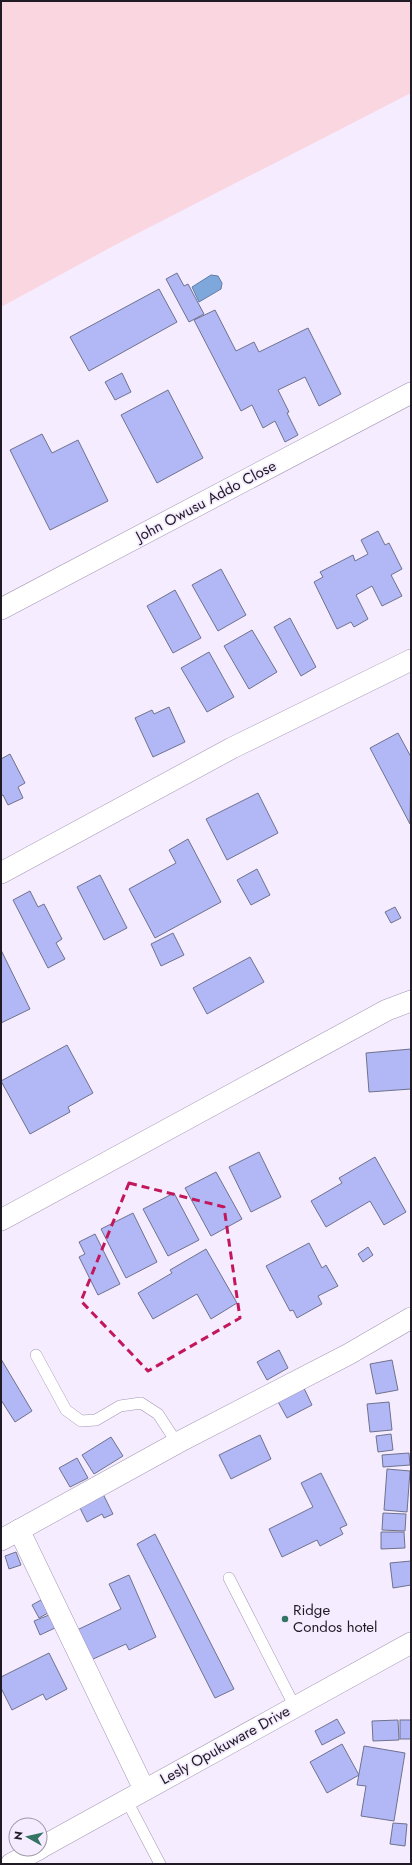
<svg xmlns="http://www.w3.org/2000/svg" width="412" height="1865" viewBox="0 0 412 1865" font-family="Jost,sans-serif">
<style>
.green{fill:#fad6e0}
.water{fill:#7ea8dc;stroke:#627da5}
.building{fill:#b2b7f6;stroke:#6f728d}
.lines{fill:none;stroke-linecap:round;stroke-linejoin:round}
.service-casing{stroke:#a497b3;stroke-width:12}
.minor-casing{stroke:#a497b3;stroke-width:22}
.service{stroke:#fff;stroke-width:11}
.minor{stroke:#fff;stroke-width:21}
.marked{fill:none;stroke:#c2185b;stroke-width:3;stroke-dasharray:8 5;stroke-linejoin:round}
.poi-dot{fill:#337464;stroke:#f5ecff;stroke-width:1.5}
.labels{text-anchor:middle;stroke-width:3.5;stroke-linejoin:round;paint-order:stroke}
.street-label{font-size:15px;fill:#1f1a24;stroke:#f5ecff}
.poi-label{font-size:15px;fill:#1f1a24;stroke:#f5ecff;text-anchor:start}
</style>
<rect width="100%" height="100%" fill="#f5ecff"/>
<polygon class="green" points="1,1 411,1 411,93 117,244 1,307"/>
<polygon class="water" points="211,275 218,276 222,283 221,289 199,302 192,287"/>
<g class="building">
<polygon points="177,273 184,286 188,284 204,314 189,322 166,279"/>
<polygon points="159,289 177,322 89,371 70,337"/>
<polygon points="215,310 236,351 254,342 259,352 308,328 341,394 319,406 305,377 278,390 289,412 287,413 298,435 285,442 275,421 263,428 252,405 241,411 194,320"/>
<polygon points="122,373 131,392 115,400 105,382"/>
<polygon points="168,390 203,458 157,483 121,415"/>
<polygon points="42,434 52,453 78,440 108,501 50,530 10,450"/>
<polygon points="378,531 385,545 389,543 402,569 391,575 402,596 382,606 372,586 356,595 368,619 354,627 351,622 337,629 314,582 323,577 320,572 353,555 355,561 368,554 361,540"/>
<polygon points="221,569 246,615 218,631 192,585"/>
<polygon points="175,590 201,638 173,653 147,606"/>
<polygon points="290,618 316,667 301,676 274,627"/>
<polygon points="252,630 277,672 249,689 224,646"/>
<polygon points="209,652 234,697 207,712 181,668"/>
<polygon points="169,707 185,742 153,757 135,718 152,710 154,714"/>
<polygon points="398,733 411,757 410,824 370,748"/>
<polygon points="10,754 25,783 18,787 23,798 8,805 3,795 1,796 1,759"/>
<polygon points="258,793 278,833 227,860 206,819"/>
<polygon points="188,839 221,902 155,938 129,889 176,863 169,850"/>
<polygon points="257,869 270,895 251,905 237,880"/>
<polygon points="100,875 127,928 104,940 77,887"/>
<polygon points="30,891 38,907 44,904 62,939 56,943 65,959 48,968 13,900"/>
<polygon points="395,907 401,918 391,923 385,912"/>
<polygon points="173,933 184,955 161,966 151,944"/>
<polygon points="1,950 30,1009 1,1023"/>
<polygon points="250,957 264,982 207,1014 193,988"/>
<polygon points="67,1045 93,1093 68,1107 70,1112 30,1134 1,1081"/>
<polygon points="411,1049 411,1089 369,1092 366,1053"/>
<polygon points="259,1152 281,1197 251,1212 229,1167"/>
<polygon points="375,1157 406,1212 384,1225 370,1201 326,1227 311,1201 342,1183 339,1178"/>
<polygon points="216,1172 242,1219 211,1236 185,1188"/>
<polygon points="174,1193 199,1240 168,1256 143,1209"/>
<polygon points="133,1213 157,1262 126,1278 101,1229"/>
<polygon points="95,1234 120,1284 98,1295 79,1257 85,1254 79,1242"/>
<polygon points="309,1243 322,1268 326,1265 338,1286 318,1296 322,1304 297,1318 293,1310 290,1311 266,1266"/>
<polygon points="368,1247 373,1255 363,1262 358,1254"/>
<polygon points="206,1249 237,1303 211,1319 197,1294 153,1319 138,1293 172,1273 170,1270"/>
<polygon points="279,1350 288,1368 267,1380 257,1362"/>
<polygon points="1,1359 32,1411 15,1422 1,1400"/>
<polygon points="392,1360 398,1390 376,1394 370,1364"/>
<polygon points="302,1384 312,1405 287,1418 276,1398"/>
<polygon points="389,1402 392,1430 370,1432 367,1404"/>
<polygon points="391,1434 393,1450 378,1452 376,1436"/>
<polygon points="260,1435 271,1459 231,1479 219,1455"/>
<polygon points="111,1437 123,1456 94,1474 82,1455"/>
<polygon points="409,1453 410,1465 383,1467 382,1455"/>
<polygon points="77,1458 88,1478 70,1487 59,1468"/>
<polygon points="387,1469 410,1471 407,1512 384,1510"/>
<polygon points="321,1473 347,1525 340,1528 343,1534 320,1546 317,1540 282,1557 269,1529 313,1507 301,1483"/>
<polygon points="103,1494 113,1514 104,1518 102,1514 87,1522 79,1506"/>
<polygon points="383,1513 406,1514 405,1531 382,1530"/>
<polygon points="381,1532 404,1532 405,1548 381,1549"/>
<polygon points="155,1534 234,1689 215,1698 137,1544"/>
<polygon points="16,1552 21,1565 9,1569 5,1556"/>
<polygon points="411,1561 411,1585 393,1588 390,1563"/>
<polygon points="129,1575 156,1637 129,1650 126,1644 91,1660 77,1630 121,1609 109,1584"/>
<polygon points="41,1600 48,1613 39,1618 32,1605"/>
<polygon points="49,1615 55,1628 40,1635 34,1621"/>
<polygon points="49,1653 67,1689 46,1700 43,1694 12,1710 1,1688 1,1677"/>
<polygon points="337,1719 345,1733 322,1745 315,1731"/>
<polygon points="398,1720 399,1740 373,1741 372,1721"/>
<rect x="400" y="1720" width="11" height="19"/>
<polygon points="342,1744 359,1775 327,1793 310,1762"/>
<polygon points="364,1746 405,1753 394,1821 361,1816 366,1786 357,1785"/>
<polygon points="393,1823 407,1824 405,1846 390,1844"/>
</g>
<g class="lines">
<g class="service-casing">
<g id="service">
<polyline points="36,1355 66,1410 81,1421 96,1420 120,1406 141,1403 158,1414 177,1443"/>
<polyline points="229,1578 295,1707"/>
<polyline points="127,1801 160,1864"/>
</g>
</g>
<g class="minor-casing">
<g id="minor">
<polyline points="1,609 411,393"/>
<polyline points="1,873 232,748 411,660"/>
<polyline points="1,1220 387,1010 411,1001"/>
<polyline points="19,1530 144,1789"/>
<polyline points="1,1540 177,1443 349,1354 411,1318"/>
<polyline points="40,1848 411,1643"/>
<polyline points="11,1864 39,1849"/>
</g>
</g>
<use href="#service" class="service"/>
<use href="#minor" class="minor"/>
</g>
<path class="marked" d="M 129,1183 L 224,1207 L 240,1318 L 148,1371 L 81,1301 Z"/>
<circle class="poi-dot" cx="285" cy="1619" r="4"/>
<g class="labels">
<g class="street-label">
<text transform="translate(206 501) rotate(-28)" y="5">John Owusu Addo Close</text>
<text transform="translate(225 1745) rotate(-29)" y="5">Lesly Opukuware Drive</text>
</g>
<g class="poi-label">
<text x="293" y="1615">Ridge<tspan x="293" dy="17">Condos hotel</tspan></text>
</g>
</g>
<rect width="412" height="1865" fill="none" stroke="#1f1a24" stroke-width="4"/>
<g transform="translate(28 1837) rotate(278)"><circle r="19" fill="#f5ecff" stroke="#9f98a7"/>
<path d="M0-3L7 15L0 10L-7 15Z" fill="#337464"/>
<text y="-6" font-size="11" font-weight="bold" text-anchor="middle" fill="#1f1a24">N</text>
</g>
</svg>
